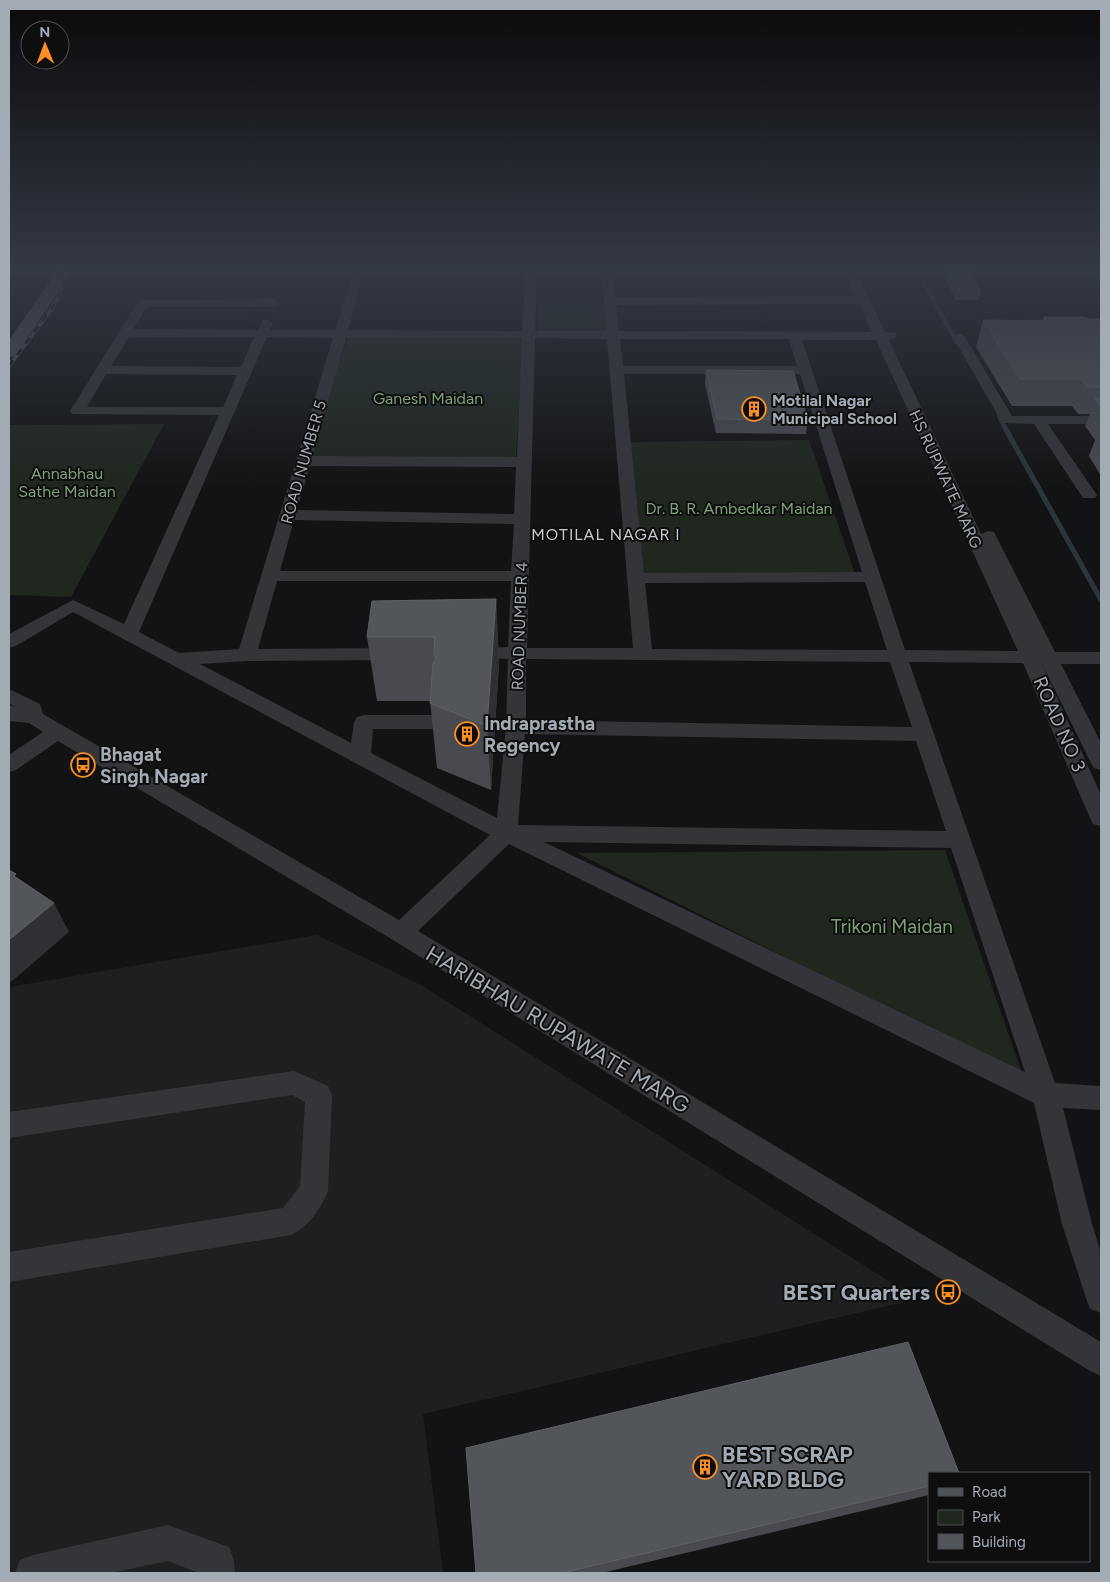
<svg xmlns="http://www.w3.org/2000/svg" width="1110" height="1582" viewBox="0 0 1110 1582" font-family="Figtree,sans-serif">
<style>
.built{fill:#1e1f21}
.green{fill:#1f271f}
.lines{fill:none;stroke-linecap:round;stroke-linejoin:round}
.stream-far1{stroke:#2a363a;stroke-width:4}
.stream{stroke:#2a363a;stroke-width:5}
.minor{fill:#333539;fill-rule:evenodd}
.major{fill:#4f5359;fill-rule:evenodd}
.rail-casing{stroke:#4a4e52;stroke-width:4}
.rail{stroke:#0e0e0f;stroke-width:2.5;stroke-dasharray:7;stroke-linecap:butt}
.wall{fill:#484a4f}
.shaded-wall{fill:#2e3033}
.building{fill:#52555a;stroke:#5e6268}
.labels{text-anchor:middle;stroke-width:4;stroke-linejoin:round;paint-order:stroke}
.far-park-label{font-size:16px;fill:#7ea179;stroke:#0e0e0f}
.far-poi-label{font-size:16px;font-weight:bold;fill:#a3acb5;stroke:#0e0e0f;text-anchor:start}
.far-street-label{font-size:16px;fill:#a3acb5;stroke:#0e0e0f}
.far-neighbourhood-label{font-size:16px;letter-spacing:1px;fill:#c5cad1;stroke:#0e0e0f}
.poi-label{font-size:19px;font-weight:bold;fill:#a3acb5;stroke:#0e0e0f;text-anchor:start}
.street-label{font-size:19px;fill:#a3acb5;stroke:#0e0e0f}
.park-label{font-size:19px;fill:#7ea179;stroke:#0e0e0f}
.near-street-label{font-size:22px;fill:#a3acb5;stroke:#0e0e0f}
.near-poi-label{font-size:22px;font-weight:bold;fill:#a3acb5;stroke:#0e0e0f;text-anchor:end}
</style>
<rect width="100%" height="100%" fill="#121314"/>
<polygon class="built" points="317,935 421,985 917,1299 423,1414 443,1573 9,1573 9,987"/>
<g class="green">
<polygon points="539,302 604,303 605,332 538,332"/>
<polygon points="348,337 523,338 516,458 304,461"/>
<polygon points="164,424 71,597 9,595 9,425"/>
<polygon points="809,440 855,574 636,575 623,442"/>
<polygon points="945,850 1026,1085 989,1059 577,853"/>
</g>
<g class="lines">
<g class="stream-far1">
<polyline points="915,267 957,343"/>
<polyline points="999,417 1005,427"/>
</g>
<polyline class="stream" points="1004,426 1101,600"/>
<g class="minor">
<path d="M 356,267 L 864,267 L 1101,271 L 1101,278 L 858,275 L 885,332 L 896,333 L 897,336 L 889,340 L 981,534 L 988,531 L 994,532 L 996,536 L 1055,652 L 1101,652 L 1101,664 L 1061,664 L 1101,743 L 1101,770 L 1094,768 L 1091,763 L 1042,664 L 1101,795 L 1101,826 L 1093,824 L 1090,818 L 1023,663 L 909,662 L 1055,1083 L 1101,1086 L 1101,1110 L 1063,1108 L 1092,1224 L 1101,1253 L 1101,1313 L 1090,1309 L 1086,1298 L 1062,1224 L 1034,1103 L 509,844 L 418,931 L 1101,1342 L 1101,1376 L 1090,1371 L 393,940 L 58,741 L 16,770 L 9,772 L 9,755 L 43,732 L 29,723 L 9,721 L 9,705 L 15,707 L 9,703 L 9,689 L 40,704 L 43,714 L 399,920 L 490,835 L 73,612 L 16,646 L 9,648 L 9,634 L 73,600 L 124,624 L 219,415 L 72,414 L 70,411 L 139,300 L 274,299 L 280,303 L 274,307 L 147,307 L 133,329 L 258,330 L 263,320 L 267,319 L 273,323 L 270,330 L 335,330 L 352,275 L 46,276 L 40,272 L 42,270 ZM 363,275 L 525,275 L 522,331 L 348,330 ZM 537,275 L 602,275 L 606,331 L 535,331 ZM 613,275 L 846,275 L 856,296 L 616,297 ZM 860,304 L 872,332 L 619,331 L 616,305 ZM 129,337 L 254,337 L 241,367 L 111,366 ZM 267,337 L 333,338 L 239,649 L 179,653 L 139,632 ZM 346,338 L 522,338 L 517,457 L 312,456 ZM 535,338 L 607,339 L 633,648 L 527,648 ZM 620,339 L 789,339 L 797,366 L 623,366 ZM 802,340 L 876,340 L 1018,651 L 905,650 ZM 106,374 L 237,375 L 223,407 L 87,407 ZM 624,374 L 800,374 L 862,572 L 644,573 ZM 310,466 L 516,467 L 514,514 L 297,510 ZM 294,520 L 514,524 L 511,571 L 280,571 ZM 277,581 L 511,581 L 508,647 L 463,649 L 461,653 L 463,657 L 508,659 L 506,727 L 497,818 L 371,753 L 373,729 L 431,729 L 438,727 L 441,722 L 438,717 L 431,715 L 364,715 L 357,717 L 354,722 L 351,743 L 200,664 L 247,661 L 397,660 L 404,658 L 406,654 L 404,650 L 397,648 L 258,649 ZM 865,582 L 887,650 L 652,649 L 645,583 ZM 526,659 L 890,662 L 912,727 L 526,720 ZM 525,734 L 916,741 L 946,831 L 518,825 ZM 544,842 L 951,848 L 1025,1072 Z"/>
<polygon points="959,333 965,337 1012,416 1101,416 1101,424 1048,424 1097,495 1095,498 1083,498 1034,424 1002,423 953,337"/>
<path d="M 294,1071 L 328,1086 L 332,1095 L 328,1191 C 321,1208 308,1228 291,1235 L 9,1282 L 9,1252 L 283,1208 L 300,1186 L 305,1102 L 292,1095 L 9,1138 L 9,1112 Z"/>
<polygon points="168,1525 229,1547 234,1560 235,1573 199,1573 168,1561 111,1573 15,1573 20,1560 33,1555"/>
</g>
<polygon class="major" points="60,267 75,267 15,356 9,357 9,340"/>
<g class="rail-casing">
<polyline id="rail" points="9,366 53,307 72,267"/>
</g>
<use href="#rail" class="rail"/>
</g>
<g class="wall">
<polygon points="947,269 981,291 979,300 956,300 945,278"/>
<polygon points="1044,317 1101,319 1101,476 1089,456 1095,440 1085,426 1090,414 1078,414 1072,406 1012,406 976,347 983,320 1042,321"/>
<polygon points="706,370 808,420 806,434 716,433 705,384"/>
<polygon points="496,599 499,663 491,790 437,768 430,701 377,701 367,637"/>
<polygon points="929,1473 929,1495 602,1573 476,1573"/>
</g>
<g class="shaded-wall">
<polygon points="496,599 499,663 491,790 487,726"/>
<polygon points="54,903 69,932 11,982 9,979 9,940"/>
</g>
<g class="building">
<polygon points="947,269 969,269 981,291 959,291"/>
<polygon points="1044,317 1086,317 1088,319 1101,319 1101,387 1087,387 1082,379 1020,379 983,320 1046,321"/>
<polygon points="706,370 793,371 808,420 717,419"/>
<polygon points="1095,398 1101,398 1101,407"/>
<polygon points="496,599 487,726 430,703 433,664 436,659 434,653 435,637 367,637 372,601"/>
<polygon points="9,870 16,874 14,876 54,903 9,940"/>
<polygon points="908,1342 959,1473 929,1473 929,1486 562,1573 476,1573 466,1448"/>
</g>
<linearGradient id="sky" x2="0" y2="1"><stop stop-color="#0a0a0b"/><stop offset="0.55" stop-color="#333945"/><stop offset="1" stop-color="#333945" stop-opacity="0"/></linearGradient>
<rect width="1110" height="489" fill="url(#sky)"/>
<defs>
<g id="building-ring" transform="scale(1.25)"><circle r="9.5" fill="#0e0e0f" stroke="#f98f26" stroke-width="1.5"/><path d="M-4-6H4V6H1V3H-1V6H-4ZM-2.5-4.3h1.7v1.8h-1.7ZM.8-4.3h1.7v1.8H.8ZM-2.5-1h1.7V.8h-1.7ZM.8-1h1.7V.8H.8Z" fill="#f98f26"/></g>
<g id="bus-ring" transform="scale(1.25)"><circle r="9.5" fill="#0e0e0f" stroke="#f98f26" stroke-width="1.5"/><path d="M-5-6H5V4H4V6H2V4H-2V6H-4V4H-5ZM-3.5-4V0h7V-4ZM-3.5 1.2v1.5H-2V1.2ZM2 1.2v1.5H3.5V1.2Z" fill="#f98f26"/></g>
</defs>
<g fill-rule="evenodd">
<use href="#building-ring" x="754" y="409"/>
<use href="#building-ring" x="467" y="734"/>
<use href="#bus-ring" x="83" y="765"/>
<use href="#bus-ring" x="948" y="1292"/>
<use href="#building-ring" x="705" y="1467"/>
</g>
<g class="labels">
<g class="far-park-label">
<text x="428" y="404">Ganesh Maidan</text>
<text x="67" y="479">Annabhau<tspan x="67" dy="18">Sathe Maidan</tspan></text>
<text x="739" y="514">Dr. B. R. Ambedkar Maidan</text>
</g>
<g class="far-poi-label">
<text x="772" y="406">Motilal Nagar<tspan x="772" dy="18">Municipal School</tspan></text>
</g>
<g class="far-street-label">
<text transform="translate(303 462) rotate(-74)" y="6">ROAD NUMBER 5</text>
<text transform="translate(946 479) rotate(65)" y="6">HS RUPWATE MARG</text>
<text transform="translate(519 626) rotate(-88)" y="6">ROAD NUMBER 4</text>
</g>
<g class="far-neighbourhood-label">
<text x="606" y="540">MOTILAL NAGAR I</text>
</g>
<g class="poi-label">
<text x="484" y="730">Indraprastha<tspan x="484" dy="22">Regency</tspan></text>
<text x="100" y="761">Bhagat<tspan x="100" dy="22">Singh Nagar</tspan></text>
</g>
<g class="street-label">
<text transform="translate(1060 724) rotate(66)" y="7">ROAD NO 3</text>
</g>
<g class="park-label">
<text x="892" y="933">Trikoni Maidan</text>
</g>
<g class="near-street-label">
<text transform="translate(558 1029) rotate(31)" y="8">HARIBHAU RUPAWATE MARG</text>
</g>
<g class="near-poi-label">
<text x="930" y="1300">BEST Quarters</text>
<text x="722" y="1462" text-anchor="start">BEST SCRAP<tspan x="722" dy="25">YARD BLDG</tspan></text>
</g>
</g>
<rect width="1110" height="1582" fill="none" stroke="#a3acb5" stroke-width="20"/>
<rect x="928" y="1472" width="162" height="90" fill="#0e0e0f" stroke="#4a4d51"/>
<rect x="938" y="1488" width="25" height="8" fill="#4f5359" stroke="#4a4d51"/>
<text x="972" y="1497" font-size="15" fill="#a3acb5">Road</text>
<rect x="938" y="1510" width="25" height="15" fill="#1f271f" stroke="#4a4d51"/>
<text x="972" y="1522" font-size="15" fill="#a3acb5">Park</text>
<rect x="938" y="1534" width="25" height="15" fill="#52555a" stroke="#4a4d51"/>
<text x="972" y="1547" font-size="15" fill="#a3acb5">Building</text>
<g transform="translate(45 45) rotate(359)"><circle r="24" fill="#0e0e0f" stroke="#4a4d51"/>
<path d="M0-4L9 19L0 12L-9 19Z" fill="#f98f26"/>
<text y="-8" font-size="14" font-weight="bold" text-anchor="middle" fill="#a3acb5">N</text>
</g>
</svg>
